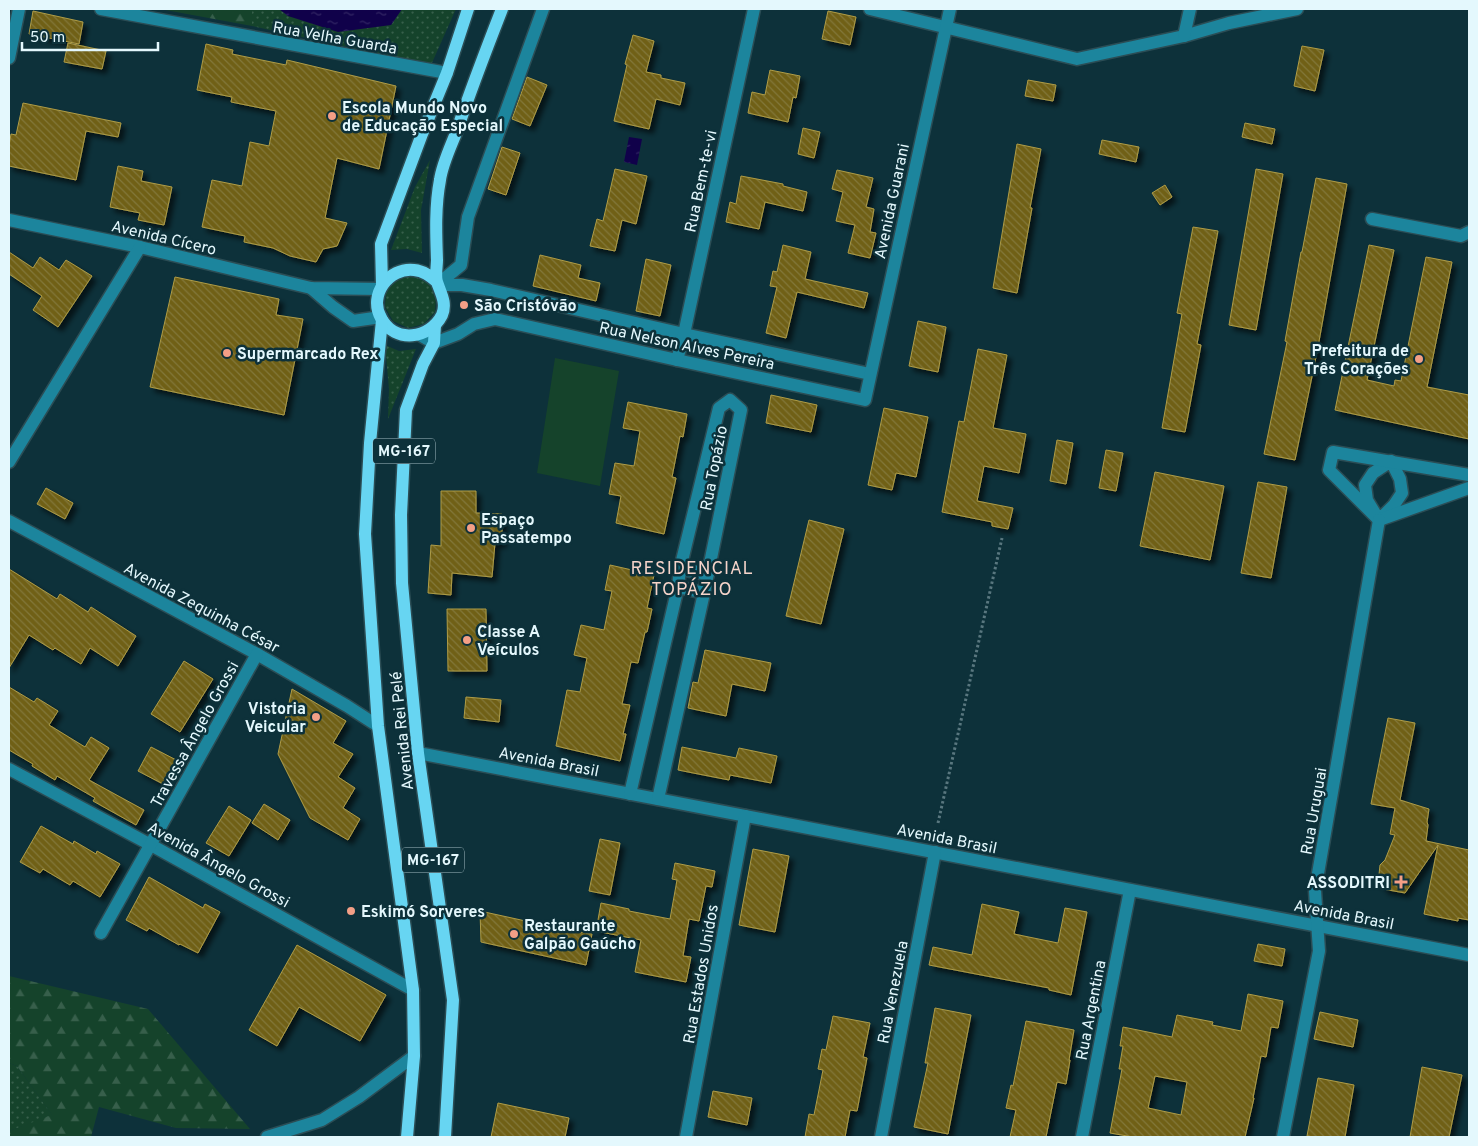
<svg xmlns="http://www.w3.org/2000/svg" width="1478" height="1146" viewBox="0 0 1478 1146" font-family="Overpass,sans-serif">
<style>
.grass{fill:url(#grass-dots)}
.forest{fill:url(#forest-firs)}
.park{fill:#15432b}
.water{fill:url(#water-ripples)}
.building{fill:url(#building-back-hatch);stroke:#af9c46;fill-rule:evenodd;filter:url(#shadow)}
.lines{fill:none;stroke-linecap:round;stroke-linejoin:round}
.minor-casing{stroke:#2b4d55;stroke-width:15}
.major-casing{stroke:#2b4d55;stroke-width:15}
.path{stroke:#59777f;stroke-width:3;stroke-dasharray:2.5 2.5;stroke-linecap:butt}
.minor{stroke:#1c859d;stroke-width:12}
.major{stroke:#67d5f2;stroke-width:12}
.poi-dot{fill:#f39f86;stroke:#0d313a;stroke-width:2}
.labels{text-anchor:middle;stroke-width:5;stroke-linejoin:round;paint-order:stroke}
.shield{fill:#0d313a;stroke:#a4bcc2;stroke-width:1}
.shield-label{font-size:15px;font-weight:bold;fill:#e4f8fd}
.street-label{font-size:16px;fill:#e4f8fd;stroke:#0d313a}
.poi-label{font-size:16px;font-weight:bold;fill:#e4f8fd;stroke:#0d313a;text-anchor:start}
.neighbourhood-label{font-size:18px;letter-spacing:1px;fill:#f6d4ca;stroke:#0d313a}
</style>
<defs>
<pattern id="grass-dots" width="8" height="8" patternUnits="userSpaceOnUse" patternTransform="scale(1.25)"><rect width="8" height="8" fill="#15432b"/><path d="M2 2h.1M6 6h.1" fill="none" stroke="#375f4b" stroke-width="1.8" stroke-linecap="round"/></pattern>
<pattern id="forest-firs" width="22" height="20" patternUnits="userSpaceOnUse" patternTransform="scale(1.25)"><rect width="22" height="20" fill="#15432b"/><path d="M5 1l3.5 6h-7zM16 11l3.5 6h-7z" fill="#375f4b"/></pattern>
<pattern id="water-ripples" width="26" height="14" patternUnits="userSpaceOnUse" patternTransform="scale(1.25)"><rect width="26" height="14" fill="#10014a"/><path d="M2 4q2-2 4 0t4 0M15 11q2-2 4 0t4 0" fill="none" stroke="#332765"/></pattern>
<pattern id="building-back-hatch" width="6" height="6" patternUnits="userSpaceOnUse" patternTransform="scale(1.25)"><rect width="6" height="6" fill="#6f6017"/><path d="M-1 5l2 2M0 0l6 6M5-1l2 2" fill="none" stroke="#83783a"/></pattern>
<filter id="shadow"><feDropShadow dx="4.5" dy="4.5" stdDeviation="2.5" flood-color="#0009"/></filter>
</defs>
<rect width="100%" height="100%" fill="#0d313a"/>
<g class="grass">
<polygon points="252,9 279,9 288,16 391,25 402,9 456,9 431,65 252,26"/>
<polygon points="430,160 421,210 422,253 407,249 391,250 415,187"/>
<polygon points="413,275 428,282 436,296 435,312 424,324 408,328 393,321 385,307 386,291 397,279"/>
<polygon points="385,345 399,351 416,349 388,419 389,389"/>
<polygon points="9,1063 17,1066 53,1116 9,1131"/>
</g>
<g class="forest">
<polygon points="160,9 252,9 252,26"/>
<polygon points="9,976 148,1009 250,1129 176,1128 99,1107 91,1137 9,1137 9,1131 52,1115 17,1066 9,1063"/>
</g>
<polygon class="park" points="555,358 619,371 600,486 537,473"/>
<g class="water">
<polygon points="279,9 402,9 391,25 338,32 288,16"/>
<polygon points="629,137 642,139 637,165 624,162"/>
</g>
<g class="building">
<polygon points="33,11 83,22 79,44 29,34"/>
<polygon points="828,11 856,17 850,45 822,39"/>
<polygon points="633,35 654,41 646,72 661,75 661,78 685,83 680,105 656,99 649,129 614,121 627,65 625,64"/>
<polygon points="68,43 106,51 102,69 64,62"/>
<polygon points="206,44 233,50 232,54 286,65 287,60 396,86 379,169 337,158 325,218 347,223 337,246 323,249 316,262 290,256 273,248 244,242 245,236 202,227 212,180 242,186 250,142 269,146 276,111 231,102 232,97 197,90"/>
<polygon points="1302,46 1324,50 1315,91 1294,86"/>
<polygon points="770,70 800,76 796,98 793,97 788,122 748,113 752,92 765,95"/>
<polygon points="527,77 547,85 530,126 512,119"/>
<polygon points="1028,80 1056,85 1053,101 1025,96"/>
<polygon points="23,103 121,123 118,137 86,131 76,180 9,166 9,146 11,134 16,135"/>
<polygon points="1245,123 1275,129 1272,144 1242,137"/>
<polygon points="803,128 820,132 814,158 798,154"/>
<polygon points="1102,140 1139,147 1136,162 1099,154"/>
<polygon points="1017,144 1041,149 1030,208 1032,208 1017,293 993,288"/>
<polygon points="502,147 520,153 506,195 488,189"/>
<polygon points="118,166 143,171 141,181 172,187 164,225 138,220 140,213 110,207"/>
<polygon points="615,169 647,176 636,224 622,220 615,251 590,246 597,219 603,221"/>
<polygon points="1256,169 1283,174 1256,330 1229,325"/>
<polygon points="837,170 873,178 866,207 874,209 870,232 876,233 870,258 848,253 855,225 836,221 843,192 832,189"/>
<polygon points="741,176 783,184 783,186 807,192 803,211 765,202 759,229 726,222 730,202 736,204"/>
<polygon points="1316,178 1347,184 1318,347 1295,460 1264,454 1287,342 1285,341 1301,252 1302,252"/>
<polygon points="1165,185 1172,197 1160,205 1152,193"/>
<polygon points="1193,227 1218,231 1197,344 1201,345 1185,432 1162,428 1182,314 1177,313"/>
<polygon points="783,245 811,252 805,279 868,293 864,308 797,292 786,338 766,333 777,287 770,286 773,271 777,272"/>
<polygon points="1369,245 1394,250 1367,380 1394,386 1395,380 1401,381 1426,257 1452,262 1427,387 1469,395 1469,439 1335,410"/>
<polygon points="9,252 33,268 40,257 59,270 66,260 92,276 58,327 33,310 42,296 9,274"/>
<polygon points="540,255 581,265 578,278 600,283 596,301 533,286"/>
<polygon points="646,259 671,265 660,316 636,311"/>
<polygon points="175,277 279,299 276,315 303,319 284,415 150,387"/>
<polygon points="918,321 946,327 938,372 909,366"/>
<polygon points="978,349 1007,355 993,428 1026,434 1019,473 984,466 977,501 1013,508 1008,529 992,526 992,522 942,512 959,421 964,422"/>
<polygon points="771,395 817,405 811,432 766,423"/>
<polygon points="628,402 687,414 683,437 680,436 672,477 676,478 664,534 616,523 621,496 609,494 615,463 634,466 640,431 623,428"/>
<polygon points="884,408 928,417 916,477 896,473 892,490 868,485"/>
<polygon points="1057,440 1073,443 1066,484 1050,481"/>
<polygon points="1106,450 1123,453 1116,491 1099,488"/>
<polygon points="1155,472 1224,486 1210,560 1140,546"/>
<polygon points="1258,482 1287,487 1271,578 1241,573"/>
<polygon points="46,488 73,503 65,519 37,504"/>
<polygon points="441,491 476,491 476,513 502,514 502,543 495,543 492,577 452,573 451,595 428,593 431,545 441,546"/>
<polygon points="809,520 844,529 821,624 786,616"/>
<polygon points="610,565 654,575 647,608 652,609 647,632 645,632 638,663 631,662 622,704 630,705 623,734 626,734 620,761 556,746 567,690 580,692 587,658 574,655 581,625 604,630 612,591 605,590"/>
<polygon points="9,569 57,599 60,594 88,612 91,607 136,636 118,666 90,648 81,664 55,648 53,650 29,635 9,668"/>
<polygon points="447,609 486,609 487,671 448,671"/>
<polygon points="705,650 771,663 765,691 732,684 726,716 688,708 693,682 698,683"/>
<polygon points="184,661 213,679 180,732 151,714"/>
<polygon points="9,687 34,702 37,698 58,711 49,725 85,747 91,737 109,748 89,780 144,810 136,825 93,801 95,798 57,776 55,780 32,766 33,764 9,750"/>
<polygon points="292,689 346,721 333,743 353,754 338,777 355,788 343,808 360,819 348,840 310,818 278,754"/>
<polygon points="466,697 501,700 499,722 464,718"/>
<polygon points="1388,718 1415,723 1400,800 1429,809 1427,822 1428,825 1426,841 1469,850 1469,920 1458,918 1458,921 1424,914 1438,845 1405,893 1383,889 1384,885 1378,884 1380,865 1385,860 1395,835 1390,834 1395,808 1371,804"/>
<polygon points="151,747 184,764 173,764 163,784 138,771"/>
<polygon points="682,747 736,758 739,748 777,756 771,783 730,775 729,780 678,770"/>
<polygon points="264,804 290,820 278,840 252,823"/>
<polygon points="229,806 251,820 229,856 206,843"/>
<polygon points="41,826 73,844 74,841 96,854 97,851 120,864 100,897 73,881 70,885 43,869 40,873 20,862"/>
<polygon points="600,839 620,843 610,895 589,891"/>
<polygon points="753,849 789,856 775,932 739,925"/>
<polygon points="675,863 715,871 712,887 706,886 699,921 689,919 683,956 691,957 686,982 635,972 641,940 596,931 601,903 629,909 629,911 670,919 677,880 672,879"/>
<polygon points="149,877 203,908 205,904 220,912 198,953 180,944 179,945 149,928 147,931 126,920"/>
<polygon points="982,904 1019,912 1014,934 1058,943 1065,908 1087,912 1071,995 1049,990 1049,988 929,965 933,947 972,955"/>
<polygon points="480,911 562,929 592,934 586,965 481,942"/>
<polygon points="1258,944 1285,949 1282,966 1254,961"/>
<polygon points="297,945 386,995 360,1041 299,1007 277,1046 249,1030"/>
<path d="M 1248,994 L 1283,1001 L 1278,1028 L 1271,1027 L 1266,1057 L 1261,1056 L 1253,1098 L 1254,1098 L 1245,1137 L 1133,1137 L 1110,1133 L 1122,1069 L 1119,1069 L 1123,1046 L 1120,1046 L 1123,1027 L 1172,1037 L 1177,1015 L 1213,1022 L 1212,1025 L 1241,1031 ZM 1155,1076 L 1187,1082 L 1181,1115 L 1148,1108 Z"/>
<polygon points="935,1008 971,1015 948,1134 914,1127 928,1063 925,1063"/>
<polygon points="1320,1012 1358,1020 1353,1047 1314,1039"/>
<polygon points="833,1016 870,1023 863,1057 867,1058 857,1111 850,1110 845,1137 805,1137 809,1114 814,1115 823,1070 818,1069 822,1049 826,1050"/>
<polygon points="1026,1021 1074,1030 1069,1060 1070,1060 1066,1084 1057,1082 1046,1137 1010,1137 1016,1110 1006,1108 1011,1085 1013,1086"/>
<polygon points="1422,1067 1462,1075 1449,1137 1410,1137"/>
<polygon points="1318,1078 1354,1085 1345,1137 1315,1137 1307,1136"/>
<polygon points="713,1091 752,1098 747,1125 708,1117"/>
<polygon points="498,1103 569,1118 565,1137 491,1137"/>
</g>
<g class="lines">
<g class="minor-casing">
<g id="minor">
<polyline points="101,9 447,73"/>
<polyline points="870,9 1077,59 1184,36 1229,23 1297,9"/>
<polyline points="1184,36 1190,9"/>
<polyline points="9,58 19,9"/>
<polyline points="1372,219 1461,236 1469,232"/>
<polyline points="9,220 140,247 311,288 380,289"/>
<polyline points="438,284 461,265 468,217 543,9"/>
<polyline points="439,285 462,285 491,290 684,334 870,374"/>
<polyline points="311,288 333,307 353,321 381,317"/>
<polyline points="420,335 434,343 458,334 474,324 495,319 677,360 865,400 950,9"/>
<polyline points="677,360 684,334 754,9"/>
<polygon points="1391,461 1400,479 1402,493 1394,505 1379,520 1367,500 1365,485 1373,473"/>
<polyline points="9,462 140,247"/>
<polyline points="1469,475 1333,452 1329,470 1379,520 1469,488"/>
<polyline points="9,521 257,654 347,706 378,726"/>
<polyline points="680,569 708,574"/>
<polyline points="678,587 704,593"/>
<polyline points="418,753 1469,955"/>
<polyline points="9,769 151,845 413,990"/>
<polyline points="630,794 678,587 680,569 719,408 730,400 741,410 704,593 658,799"/>
<polyline points="101,933 257,654"/>
<polyline points="267,1137 322,1120 359,1097 414,1056"/>
<polyline points="686,1137 745,816"/>
<polyline points="881,1137 935,852"/>
<polyline points="1082,1137 1130,890"/>
<polyline points="1283,1137 1319,951 1315,891 1379,520"/>
</g>
</g>
<g class="major-casing">
<g id="major">
<path d="M 437,282 C 430,276 424,271 414,270 C 389,267 368,295 381,318 C 395,344 430,339 442,315 C 447,303 441,294 437,282 C 435,276 437,266 437,260 C 436,233 435,206 440,180 C 442,165 450,148 456,133 C 470,92 486,50 502,9"/>
<polyline points="382,285 381,244 422,134 447,73 468,9"/>
<polyline points="382,320 370,443 365,534 378,726 413,990 414,1056 407,1137"/>
<polyline points="435,325 434,343 423,364 406,410 401,515 402,583 418,753 453,1000 445,1137"/>
</g>
</g>
<polyline class="path" points="938,823 1002,538"/>
<use href="#minor" class="minor"/>
<use href="#major" class="major"/>
</g>
<g class="poi-dot">
<circle cx="332" cy="116" r="5"/>
<circle cx="464" cy="305" r="5"/>
<circle cx="227" cy="353" r="5"/>
<circle cx="1419" cy="359" r="5"/>
<circle cx="471" cy="528" r="5"/>
<circle cx="467" cy="640" r="5"/>
<circle cx="316" cy="717" r="5"/>
<path d="M1398.5 874.5h5v5h5v5h-5v5h-5v-5h-5v-5h5z"/>
<circle cx="351" cy="911" r="5"/>
<circle cx="514" cy="934" r="5"/>
</g>
<g class="labels">
<g class="shield">
<rect x="373" y="438.5" width="62" height="25" rx="4"/>
<rect x="402" y="847.5" width="62" height="25" rx="4"/>
</g>
<g class="shield-label">
<text x="404" y="456">MG-167</text>
<text x="433" y="865">MG-167</text>
</g>
<g class="street-label">
<text transform="translate(335 37) rotate(10)" y="6">Rua Velha Guarda</text>
<text transform="translate(700 181) rotate(-78)" y="6">Rua Bem-te-vi</text>
<text transform="translate(891 201) rotate(-78)" y="6">Avenida Guarani</text>
<text transform="translate(164 237) rotate(13)" y="6">Avenida Cícero</text>
<text transform="translate(687 345) rotate(12)" y="6">Rua Nelson Alves Pereira</text>
<text transform="translate(713 468) rotate(-79)" y="6">Rua Topázio</text>
<text transform="translate(202 607) rotate(28)" y="6">Avenida Zequinha César</text>
<text transform="translate(401 731) rotate(-96)" y="6">Avenida Rei Pelé</text>
<text transform="translate(194 734) rotate(-61)" y="6">Travessa Ângelo Grossi</text>
<text transform="translate(549 761) rotate(11)" y="6">Avenida Brasil</text>
<text transform="translate(1313 811) rotate(-80)" y="6">Rua Uruguai</text>
<text transform="translate(947 838) rotate(11)" y="6">Avenida Brasil</text>
<text transform="translate(219 864) rotate(29)" y="6">Avenida Ângelo Grossi</text>
<text transform="translate(1344 914) rotate(11)" y="6">Avenida Brasil</text>
<text transform="translate(700 974) rotate(-80)" y="6">Rua Estados Unidos</text>
<text transform="translate(892 992) rotate(-79)" y="6">Rua Venezuela</text>
<text transform="translate(1090 1010) rotate(-79)" y="6">Rua Argentina</text>
</g>
<g class="poi-label">
<text x="342" y="113">Escola Mundo Novo<tspan x="342" dy="18">de Educação Especial</tspan></text>
<text x="474" y="311">São Cristóvão</text>
<text x="1409" y="356" text-anchor="end">Prefeitura de<tspan x="1409" dy="18">Três Corações</tspan></text>
<text x="237" y="359">Supermarcado Rex</text>
<text x="481" y="525">Espaço<tspan x="481" dy="18">Passatempo</tspan></text>
<text x="477" y="637">Classe A<tspan x="477" dy="18">Veículos</tspan></text>
<text x="306" y="714" text-anchor="end">Vistoria<tspan x="306" dy="18">Veicular</tspan></text>
<text x="1390" y="888" text-anchor="end">ASSODITRI</text>
<text x="361" y="917">Eskimó Sorveres</text>
<text x="524" y="931">Restaurante<tspan x="524" dy="18">Galpão Gaúcho</tspan></text>
</g>
<g class="neighbourhood-label">
<text x="692" y="574">RESIDENCIAL<tspan x="692" dy="21">TOPÁZIO</tspan></text>
</g>
</g>
<rect width="1478" height="1146" fill="none" stroke="#e4f8fd" stroke-width="20"/>
<path d="M22 42v8h136v-8" fill="none" stroke="#e4f8fd" stroke-width="2.5"/>
<text x="30" y="42" font-size="15" fill="#e4f8fd" stroke="#0d313a" stroke-width="4" paint-order="stroke">50 m</text>
</svg>
